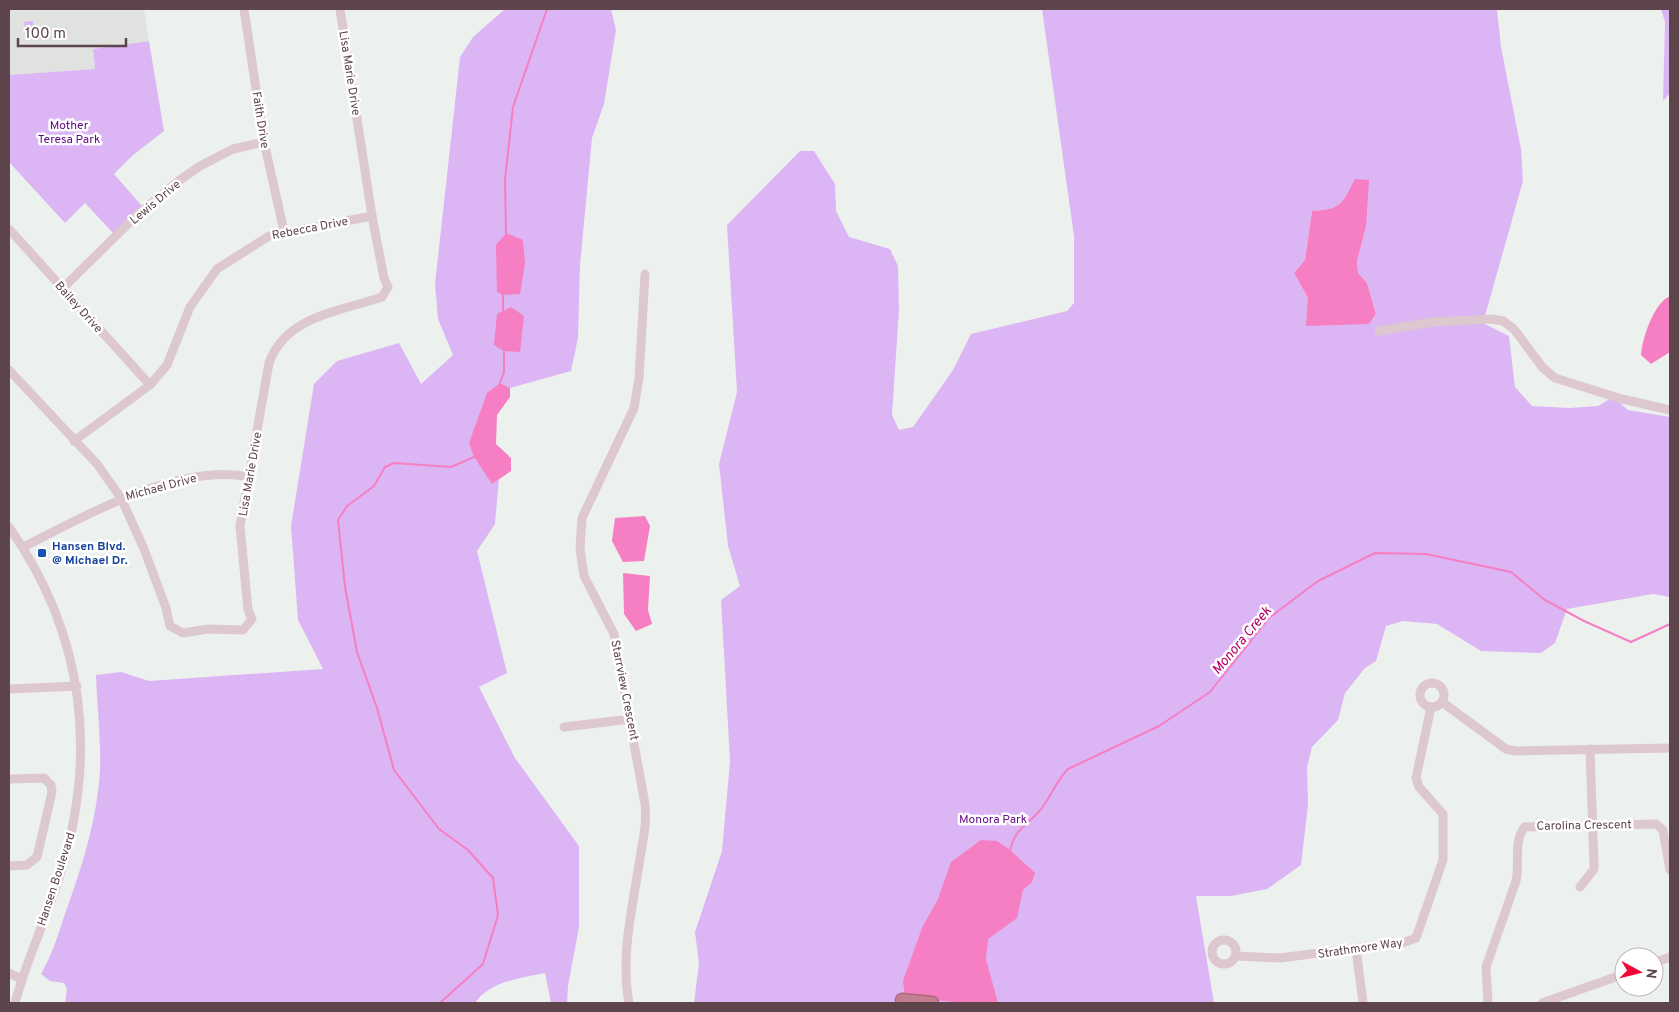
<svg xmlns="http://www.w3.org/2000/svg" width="1679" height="1012" viewBox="0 0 1679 1012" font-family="Overpass,sans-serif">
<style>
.education{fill:#dfe2df}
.green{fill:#dcb6f4;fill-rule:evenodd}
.water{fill:#f67ec2}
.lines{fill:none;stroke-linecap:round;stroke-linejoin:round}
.stream{stroke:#f67ec2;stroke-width:2}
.highway-casing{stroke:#af6a7b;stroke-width:15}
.minor{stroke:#ddc8cf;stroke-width:9}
.highway{stroke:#c37f91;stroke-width:12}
.transit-dot{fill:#1a4fb4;stroke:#fff;stroke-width:2}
.labels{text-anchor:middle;stroke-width:5;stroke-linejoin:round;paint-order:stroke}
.street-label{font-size:12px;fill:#5e444b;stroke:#fff}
.park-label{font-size:12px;fill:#660c87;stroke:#fff}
.transit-label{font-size:12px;font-weight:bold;fill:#164399;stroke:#fff;text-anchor:start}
.water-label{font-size:14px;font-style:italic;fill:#b40065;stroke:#fff}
</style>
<rect width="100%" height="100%" fill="#edf1ee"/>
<polygon class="education" points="9,9 144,9 149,41 93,49 95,69 9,75"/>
<g class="green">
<path d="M 505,9 L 611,9 L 616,30 L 604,104 L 592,138 L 580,265 L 578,338 L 571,371 L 510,388 L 500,383 L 471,447 L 474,457 L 493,484 L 499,477 L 495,524 L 477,551 L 507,673 L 479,687 L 515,758 L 579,846 L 579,927 L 568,986 L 567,1003 L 551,1003 L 545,973 C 521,978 490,981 475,1003 L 65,1003 L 67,989 L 64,983 L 50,981 L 41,974 C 52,955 58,935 65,914 C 82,867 97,820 100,770 C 101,738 97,706 96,675 L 121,672 L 149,681 L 323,669 L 298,620 L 291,526 L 314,384 L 337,361 L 399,343 L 421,384 L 453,355 L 438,319 L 435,284 L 460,57 L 473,37 Z"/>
<path d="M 1042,9 L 1497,9 L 1501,47 L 1521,149 L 1523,181 L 1483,323 L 1509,336 L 1515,387 L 1532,406 L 1569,408 L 1598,406 L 1613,397 L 1628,410 L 1670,417 L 1670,597 L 1653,594 L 1567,609 L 1555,643 L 1541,653 L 1481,651 L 1437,624 L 1403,621 L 1386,626 L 1376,661 L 1365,668 L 1345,693 L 1338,720 L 1312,747 L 1307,767 L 1308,805 L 1301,865 L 1267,889 L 1231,896 L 1196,896 L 1214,1003 L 694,1003 L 699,963 L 695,932 L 722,851 L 730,761 L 721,600 L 740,586 L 728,546 L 719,464 L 737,392 L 727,225 L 800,151 L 814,151 L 835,184 L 836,211 L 849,237 L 890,249 L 898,266 L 899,309 L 892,415 L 899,430 L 913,427 L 953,370 L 971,334 L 1067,311 L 1074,303 L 1074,236 ZM 1355,180 L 1366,227 L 1357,261 L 1358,273 L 1367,283 L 1376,314 L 1369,324 L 1308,298 L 1294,273 L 1305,260 L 1312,211 C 1342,209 1341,205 1355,180 Z"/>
<polygon points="1661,9 1670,9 1670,93 1663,101 1665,22"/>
<polygon points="33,21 34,39 26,40 24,22"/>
<polygon points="149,41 164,131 133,155 114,174 142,206 113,233 85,203 65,223 9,162 9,75 95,69 93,49"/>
</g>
<g class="water">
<path d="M 1355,179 L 1369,180 L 1366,227 L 1357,261 L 1358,273 L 1367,283 L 1376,314 L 1369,324 L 1306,326 L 1308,298 L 1294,273 L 1305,260 L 1312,211 C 1342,209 1341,205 1355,179 Z"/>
<polygon points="506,233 523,240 525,264 520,294 503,295 497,292 496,245"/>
<path d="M 1670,296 L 1670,352 L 1651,364 L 1641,355 C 1642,338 1654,303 1670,296 Z"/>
<polygon points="511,307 524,316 520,352 504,351 494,345 497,314"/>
<polygon points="500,383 510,388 510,397 497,415 496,444 511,458 511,471 492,484 474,457 469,443 487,393"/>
<polygon points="645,516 650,526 644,561 623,562 612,541 615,518"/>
<polygon points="623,573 650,576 648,610 652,624 636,631 624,614"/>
<polygon points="981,840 997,841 1010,850 1035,873 1032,882 1023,890 1017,918 988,939 986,959 998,1003 964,1003 905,997 903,981 922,928 938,899 951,862"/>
</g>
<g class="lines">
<g class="stream">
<polyline points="506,233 505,180 513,107 547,9"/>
<polyline points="503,310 503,295"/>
<polyline points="500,383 504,372 504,350"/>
<path d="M 1010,851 C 1016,824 1031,825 1044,805 C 1053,792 1057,780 1068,769 L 1159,726 L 1210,692 L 1269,618 L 1318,581 L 1375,553 L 1426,554 L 1511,572 L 1545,600 L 1584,621 L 1631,642 L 1670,624"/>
<polyline points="440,1003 483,964 498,915 493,878 468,850 439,829 394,770 377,708 357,652 345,587 338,520 347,506 374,486 385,467 394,463 451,467 474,457"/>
</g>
<g class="highway-casing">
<polyline id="highway" points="902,1000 932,1003"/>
</g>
<g class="minor">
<polyline points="244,9 264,142 284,231"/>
<polyline points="9,229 150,385"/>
<polyline points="63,288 138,214 177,182 200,166 233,149 264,142"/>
<polyline points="1379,331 1432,322 1492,319 1503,321 1514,329 1543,368 1555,378 1622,399 1670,410"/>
<path d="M 9,370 L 97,464 L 121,498 L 144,549 L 166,608 L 170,626 L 183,633 L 208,629 L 243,630 L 252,619 L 248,610 L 240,526 L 269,363 C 285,318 335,312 376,299 L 382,297 L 388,287 L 384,278 L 372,216 L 340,9"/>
<polyline points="74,441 150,385 167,365 190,307 217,269 269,236 372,216"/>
<path d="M 9,527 C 85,635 99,756 58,881 C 45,922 26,961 15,1003"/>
<path d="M 23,547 C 86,516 178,462 250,477"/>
<circle cx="1432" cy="695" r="12"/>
<polyline points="9,689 77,686"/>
<polyline points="1442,702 1506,749 1516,751 1670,748"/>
<polyline points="564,727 631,719"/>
<polyline points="9,779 44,778 51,785 52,792 37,857 27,865 9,866"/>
<polyline points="1580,887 1594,869 1594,865 1590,749"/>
<circle cx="1224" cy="952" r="12"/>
<polyline points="1356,949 1363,1003"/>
<polyline points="1236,956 1280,958 1405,942 1416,938 1443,860 1443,814 1419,787 1416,778 1431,707"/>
<polyline points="1654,963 1670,957"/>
<polyline points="9,973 21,979"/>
<path d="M 629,1003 C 620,955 633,906 640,858 C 643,840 647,823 645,804 L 614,634 L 584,576 L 580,548 L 582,518 L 634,408 L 639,378 L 645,274"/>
<path d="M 1488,1003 L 1486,967 L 1516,881 C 1520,865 1513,839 1525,827 L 1656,824 L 1663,830 L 1670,870"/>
<polyline points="1542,1003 1624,974"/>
</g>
<use href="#highway" class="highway"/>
</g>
<rect class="transit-dot" x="37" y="548" width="10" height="10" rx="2.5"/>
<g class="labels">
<g class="street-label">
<text transform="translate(350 73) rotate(81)" y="4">Lisa Marie Drive</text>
<text transform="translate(261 120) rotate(81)" y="4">Faith Drive</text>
<text transform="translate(155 202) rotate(-40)" y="4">Lewis Drive</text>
<text transform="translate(310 228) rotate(-11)" y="4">Rebecca Drive</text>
<text transform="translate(79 307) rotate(48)" y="4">Bailey Drive</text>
<text transform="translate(250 474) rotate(-80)" y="4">Lisa Marie Drive</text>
<text transform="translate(161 487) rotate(-15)" y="4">Michael Drive</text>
<text transform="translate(625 690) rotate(79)" y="4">Starrview Crescent</text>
<text transform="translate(1584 825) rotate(-1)" y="4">Carolina Crescent</text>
<text transform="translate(56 879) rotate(-72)" y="4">Hansen Boulevard</text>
<text transform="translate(1360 948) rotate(-8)" y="4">Strathmore Way</text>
</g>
<g class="park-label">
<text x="69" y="129">Mother<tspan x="69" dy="14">Teresa Park</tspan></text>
<text x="993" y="823">Monora Park</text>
</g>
<g class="transit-label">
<text x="52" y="550">Hansen Blvd.<tspan x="52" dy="14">@ Michael Dr.</tspan></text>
</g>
<g class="water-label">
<text transform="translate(1241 640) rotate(-50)" y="5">Monora Creek</text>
</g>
</g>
<rect width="1679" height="1012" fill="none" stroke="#5e444b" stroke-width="20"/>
<g transform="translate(1639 972) rotate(97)"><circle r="24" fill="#ffffff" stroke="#bfb4b7"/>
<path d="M0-4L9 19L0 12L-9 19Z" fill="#f50435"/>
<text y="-8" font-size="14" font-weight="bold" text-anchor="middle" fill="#5e444b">N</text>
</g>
<path d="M18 38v8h108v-8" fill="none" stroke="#5e444b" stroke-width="2.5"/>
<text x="25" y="38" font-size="15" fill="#5e444b" stroke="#ffffff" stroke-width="4" paint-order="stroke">100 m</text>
</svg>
